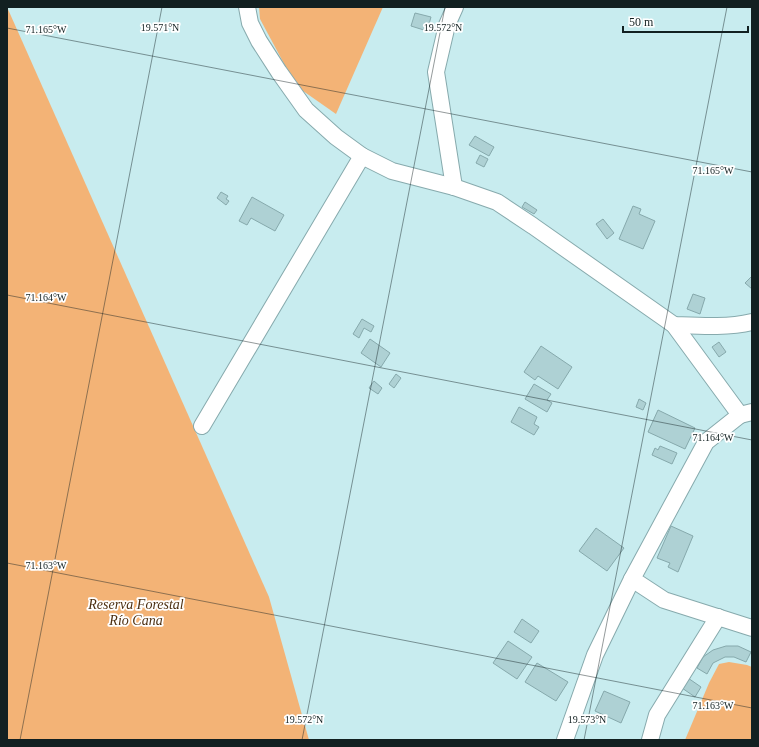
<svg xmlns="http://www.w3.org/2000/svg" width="759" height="747" viewBox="0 0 759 747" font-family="'Times New Roman',serif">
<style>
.green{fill:#f3b376}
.building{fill:#aed1d4;stroke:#86a9ac}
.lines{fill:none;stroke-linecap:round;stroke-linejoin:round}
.minor-casing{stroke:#87aaad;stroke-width:18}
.minor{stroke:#fff;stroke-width:16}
.ticks{fill:none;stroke:#122021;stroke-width:1;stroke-opacity:0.45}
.labels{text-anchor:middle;stroke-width:3.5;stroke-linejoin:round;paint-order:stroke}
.park-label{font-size:14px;font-style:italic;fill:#4d3012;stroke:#fff}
.ticks-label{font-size:10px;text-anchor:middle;fill:#122021;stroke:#fff;stroke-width:3.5;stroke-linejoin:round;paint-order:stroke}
</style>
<rect width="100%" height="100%" fill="#c8ecef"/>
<g class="green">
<polygon points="7,7 269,597 309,740 7,740"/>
<polygon points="259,7 383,7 336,114 296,86 260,19"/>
<polygon points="729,662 747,665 752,667 752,740 685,740 709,683 719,664"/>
</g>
<g class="building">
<polygon points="415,13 431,17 427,31 411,26"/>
<polygon points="475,136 494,147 489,156 469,145"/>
<polygon points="480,155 488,159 484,167 476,163"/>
<polygon points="221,192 228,196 226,199 229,201 226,205 217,198"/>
<polygon points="252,197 284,215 275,231 251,218 247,225 239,221"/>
<polygon points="525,202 537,210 534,214 522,207"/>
<polygon points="633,206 641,209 639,214 655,221 643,249 619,239"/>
<polygon points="603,219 614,233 607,239 596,224"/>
<polygon points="752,276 752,289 745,283"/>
<polygon points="693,294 705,298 700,314 687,309"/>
<polygon points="362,319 374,326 371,332 364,328 359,338 353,334"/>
<polygon points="370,339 390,353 381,367 361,353"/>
<polygon points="719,342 726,352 719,357 712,347"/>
<polygon points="541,346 572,367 558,389 538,376 535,380 524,372"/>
<polygon points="396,374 401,378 394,388 389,384"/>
<polygon points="374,381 382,388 378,394 369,388"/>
<polygon points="534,384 551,394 547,400 552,403 547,412 525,399"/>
<polygon points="639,399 646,403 643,410 636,407"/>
<polygon points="519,407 537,417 534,424 539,427 534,435 511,422"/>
<polygon points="658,410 695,428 685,449 648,432"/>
<polygon points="660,446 677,453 672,464 652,455 655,448 658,450"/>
<polygon points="671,526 693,536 678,572 668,567 670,563 657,558"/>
<polygon points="596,528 624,548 607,571 579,551"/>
<polygon points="522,619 539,631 531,643 514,632"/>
<polygon points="508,641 532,657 517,679 493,663"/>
<polygon points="726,646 738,646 751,652 746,662 734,657 725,657 713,663 707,674 697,668 703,657 713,650"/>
<polygon points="537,663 568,682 556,701 525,682"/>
<polygon points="688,678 701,687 695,697 682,688"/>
<polygon points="604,691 630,702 621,723 595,711"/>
</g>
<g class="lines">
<g class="minor-casing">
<g id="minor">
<polyline points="247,7 250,23 259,41 279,72 306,110 336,137 362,156 392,171 454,187 497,202 533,226 674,325 740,415 752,412"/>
<polyline points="454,187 436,72 447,25 455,7"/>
<path d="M 674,325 C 699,326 727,328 752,322"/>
<polyline points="740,415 706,442 632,579 664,600 752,628"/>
<polyline points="202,426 362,156"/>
<polyline points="565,740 595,655 632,579"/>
<polyline points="650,740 657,715 718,617"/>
</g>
</g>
<use href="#minor" class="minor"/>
</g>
<path class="ticks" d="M 7,28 L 752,172M 7,295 L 752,440M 7,563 L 752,708M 20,740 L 162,7M 302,740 L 445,7M 584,740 L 727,7"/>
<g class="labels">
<g class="park-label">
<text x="136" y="609">Reserva Forestal<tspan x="136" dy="16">Río Cana</tspan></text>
</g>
</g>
<g class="ticks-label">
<text x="160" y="31">19.571°N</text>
<text x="443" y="31">19.572°N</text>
<text x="46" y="33">71.165°W</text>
<text x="713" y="174">71.165°W</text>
<text x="46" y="301">71.164°W</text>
<text x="713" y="441">71.164°W</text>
<text x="46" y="569">71.163°W</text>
<text x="713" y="709">71.163°W</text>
<text x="304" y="723">19.572°N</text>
<text x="587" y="723">19.573°N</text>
</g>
<rect width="759" height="747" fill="none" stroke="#122021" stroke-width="16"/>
<path d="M623 26v6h125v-6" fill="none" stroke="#122021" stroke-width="2"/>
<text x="629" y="26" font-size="12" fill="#122021" stroke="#ffffff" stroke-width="3" paint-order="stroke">50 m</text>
</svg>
